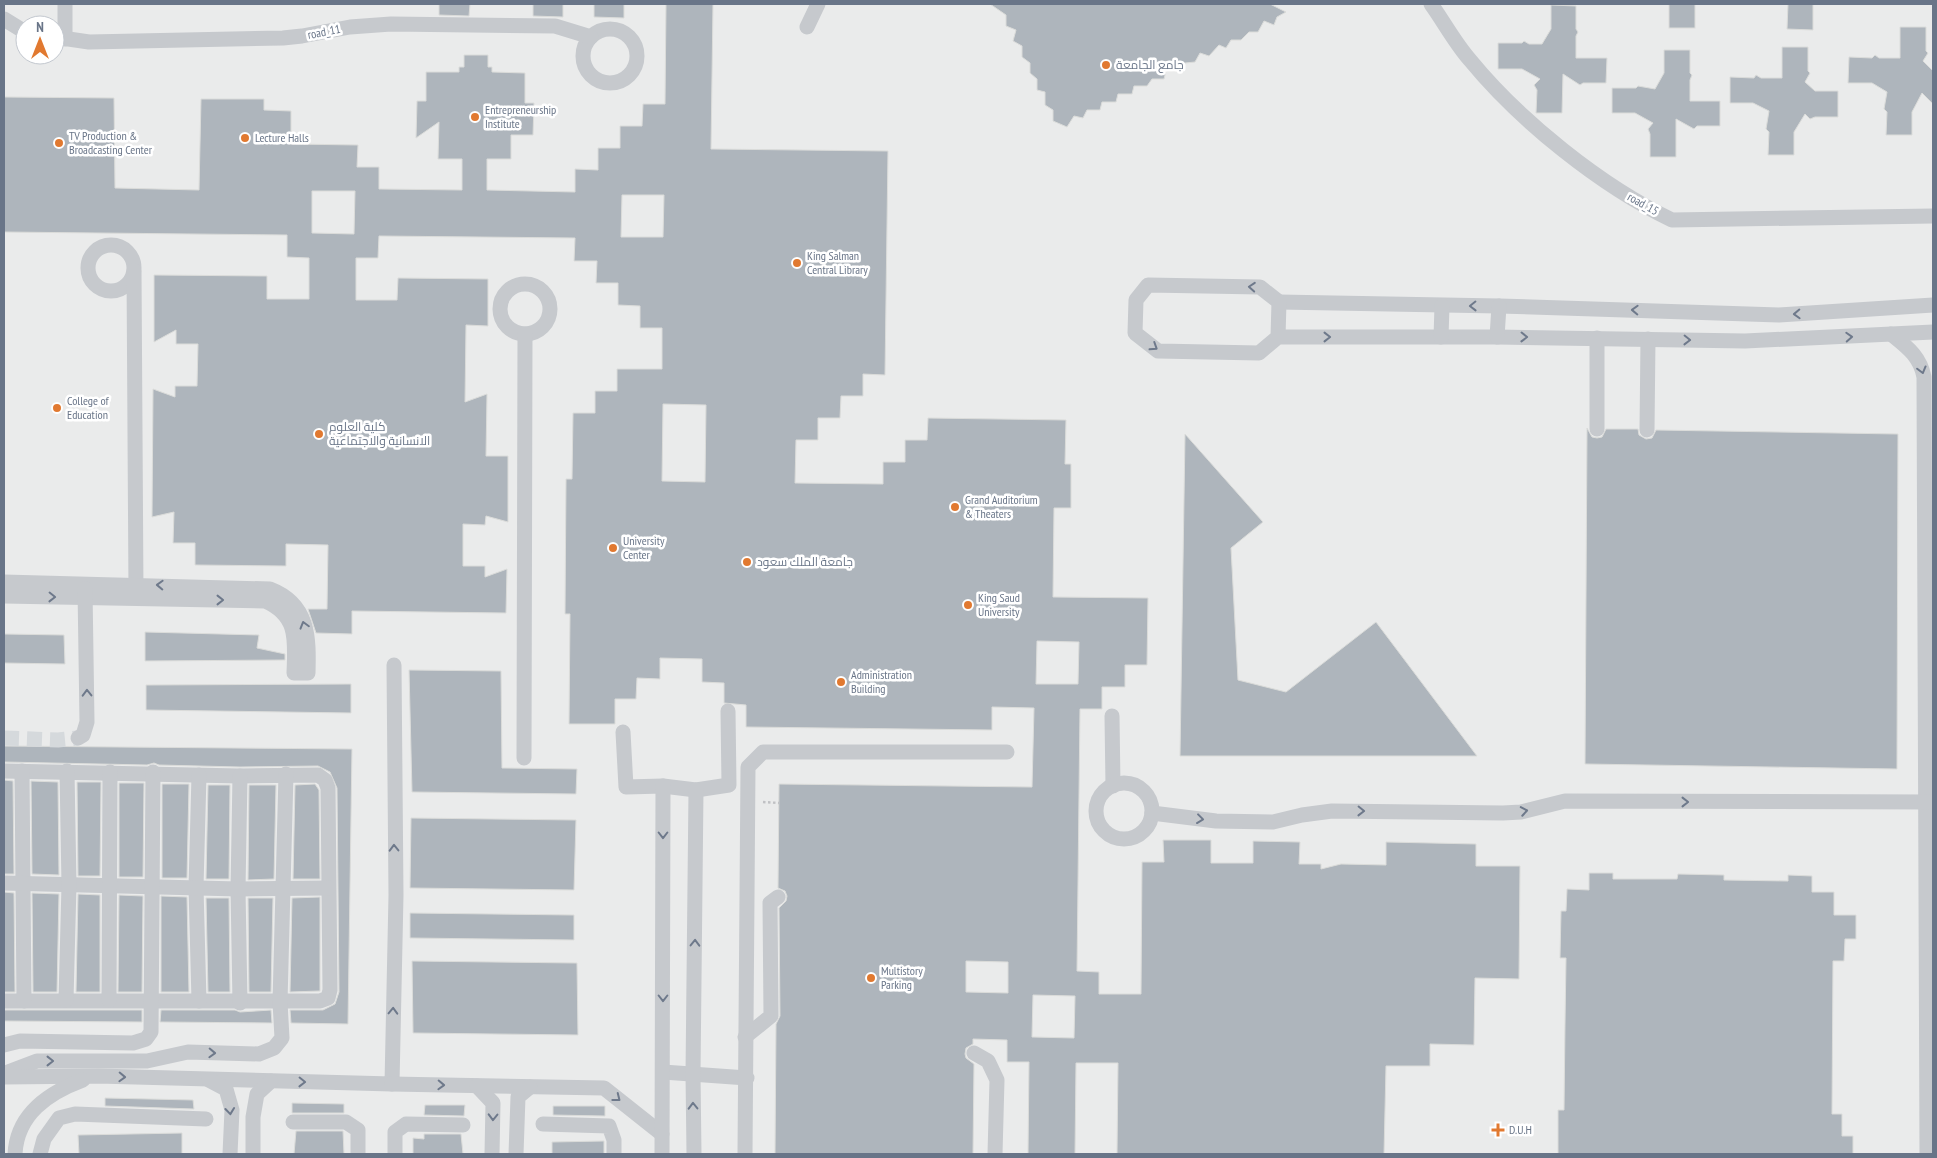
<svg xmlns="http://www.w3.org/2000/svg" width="1937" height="1158" viewBox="0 0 1937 1158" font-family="'PT Sans Narrow',Cairo,sans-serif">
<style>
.built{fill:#eaebeb;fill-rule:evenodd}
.building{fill:#aeb5bc;stroke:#dbdcda;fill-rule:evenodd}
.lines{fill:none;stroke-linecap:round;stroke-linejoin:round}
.minor-tunnel{stroke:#d5d9dc;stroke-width:15;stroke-dasharray:15 8;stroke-linecap:butt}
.path{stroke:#c0c1c4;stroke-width:2.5;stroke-dasharray:2.5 2.5;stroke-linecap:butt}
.minor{stroke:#c6c9cd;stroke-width:15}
.oneway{stroke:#6e798b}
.poi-dot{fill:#e17930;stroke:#fff;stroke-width:2}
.labels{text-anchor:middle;stroke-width:5;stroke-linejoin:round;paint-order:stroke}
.street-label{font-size:12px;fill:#697588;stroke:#fff}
.poi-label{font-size:12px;fill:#697588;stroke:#fff;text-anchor:start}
</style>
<rect width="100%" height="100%" fill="#f9faf8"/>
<path class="built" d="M 4,4 L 1933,4 L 1933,1154 L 4,1154 ZM 25,25 L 55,25 L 55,55 L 25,55 Z"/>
<g class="building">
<polygon points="439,4 470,4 469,16 439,15"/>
<polygon points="533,4 563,4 563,17 533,16"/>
<polygon points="594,4 624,4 624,18 594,17"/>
<path d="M 666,4 L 713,4 L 711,149 L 888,151 L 885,375 L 863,374 L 863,396 L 841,396 L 840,418 L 818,418 L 818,440 L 796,440 L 795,483 L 883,484 L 883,462 L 905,462 L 905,440 L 927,440 L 928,418 L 1066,420 L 1065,464 L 1071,464 L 1071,508 L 1054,508 L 1053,597 L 1148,598 L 1147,665 L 1125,665 L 1125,687 L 1102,687 L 1102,709 L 1080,709 L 1077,971 L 1099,972 L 1099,994 L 1141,994 L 1142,862 L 1164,862 L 1163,840 L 1211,840 L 1211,863 L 1253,863 L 1253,841 L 1300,842 L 1299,864 L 1321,864 L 1321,869 L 1341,864 L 1386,865 L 1386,842 L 1476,844 L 1476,866 L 1520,866 L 1519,979 L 1475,978 L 1474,1045 L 1430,1044 L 1430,1066 L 1386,1066 L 1384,1154 L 1117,1154 L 1118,1063 L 1076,1063 L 1075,1154 L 1028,1154 L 1029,1062 L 1007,1062 L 1007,1040 L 973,1039 L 973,1044 L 966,1048 L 965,1054 L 966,1058 L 974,1064 L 973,1154 L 775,1154 L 776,1024 L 780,1016 L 779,908 L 786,901 L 787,896 L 785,891 L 778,888 L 779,784 L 1032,787 L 1034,708 L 992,707 L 992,730 L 746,727 L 746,705 L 724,703 L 724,683 L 702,682 L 702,659 L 660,658 L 660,679 L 637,678 L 636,699 L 615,699 L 615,724 L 569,724 L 570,614 L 565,614 L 566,479 L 572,479 L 573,413 L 595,413 L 595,391 L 617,391 L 617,369 L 662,369 L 662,328 L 640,328 L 640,306 L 618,305 L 618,283 L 596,283 L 597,261 L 574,261 L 575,238 L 379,236 L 378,258 L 356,258 L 356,300 L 397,300 L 398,278 L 488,279 L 488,326 L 466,325 L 465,402 L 487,394 L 486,456 L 508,456 L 508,522 L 486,516 L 485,525 L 463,524 L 463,566 L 485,566 L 485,577 L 507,569 L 506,613 L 352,611 L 352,634 L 316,633 L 308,609 L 327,609 L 328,545 L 286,544 L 286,566 L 195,565 L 195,543 L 173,543 L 174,512 L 152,517 L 153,389 L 175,397 L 175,386 L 197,386 L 198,344 L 176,344 L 176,330 L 154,342 L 154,275 L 267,276 L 267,299 L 309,299 L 309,258 L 287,257 L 287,235 L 4,232 L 4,97 L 114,98 L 115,188 L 199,190 L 201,99 L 264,99 L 264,110 L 291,111 L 291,144 L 358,145 L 357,167 L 379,167 L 379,189 L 462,190 L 462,159 L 438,159 L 439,122 L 416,138 L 417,101 L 426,101 L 426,72 L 459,72 L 459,67 L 464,67 L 464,55 L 488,55 L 488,67 L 492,67 L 492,72 L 525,73 L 525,103 L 534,103 L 533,135 L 511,135 L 511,159 L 487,159 L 487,190 L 575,192 L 575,169 L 598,170 L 598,148 L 620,148 L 620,126 L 642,126 L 643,104 L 665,104 ZM 312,191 L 355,191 L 354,234 L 312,233 ZM 622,195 L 664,195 L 663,237 L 621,237 ZM 663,404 L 706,405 L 705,482 L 662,481 ZM 1037,641 L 1079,642 L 1078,684 L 1036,684 ZM 966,961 L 1008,962 L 1008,993 L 966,992 ZM 1033,995 L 1075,996 L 1074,1038 L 1032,1037 Z"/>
<polygon points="990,4 1270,4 1286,12 1277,17 1274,25 1264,21 1258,32 1249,32 1241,40 1231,40 1226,48 1219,45 1209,56 1200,53 1195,62 1185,63 1178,71 1166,71 1164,79 1152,79 1147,86 1134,86 1132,94 1118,94 1116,102 1102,102 1100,110 1087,110 1083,118 1074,116 1067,127 1053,121 1053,110 1045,105 1045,92 1037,90 1037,79 1030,73 1030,63 1022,57 1022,46 1013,41 1016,30 1006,26 1006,15"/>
<rect x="1669" y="4" width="26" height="24"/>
<polygon points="1788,4 1813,4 1813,30 1787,29"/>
<polygon points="1551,5 1576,6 1576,29 1578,32 1576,36 1576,58 1607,58 1606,83 1583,83 1580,85 1563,74 1562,113 1536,113 1537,90 1534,85 1540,79 1522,69 1498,69 1498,43 1522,43 1524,41 1529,44 1542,44 1551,29"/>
<polygon points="1900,27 1926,27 1926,51 1928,53 1923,61 1933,71 1933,104 1922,93 1912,112 1912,135 1886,135 1887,112 1884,109 1887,92 1872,83 1848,83 1849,57 1872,58 1875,55 1879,58 1900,58"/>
<polygon points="1782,47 1808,47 1808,71 1810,73 1805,82 1815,91 1838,91 1838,117 1815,117 1810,119 1805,114 1794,132 1794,155 1768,155 1769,132 1766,129 1769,111 1753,103 1730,103 1730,77 1754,78 1756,75 1761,78 1782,78"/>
<polygon points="1664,50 1690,50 1690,73 1692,75 1690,80 1690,101 1720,101 1720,126 1697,126 1694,129 1676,119 1676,157 1650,157 1650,134 1648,129 1653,123 1635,113 1612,113 1612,88 1636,88 1638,86 1655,89 1664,73"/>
<polygon points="1587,428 1592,437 1597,438 1602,437 1606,429 1638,429 1639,435 1646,439 1652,438 1656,430 1898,434 1897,769 1585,764"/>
<polygon points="1185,434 1263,522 1231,548 1238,680 1286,692 1376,622 1477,756 1180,756"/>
<polygon points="145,632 259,635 257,648 285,654 285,660 145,661"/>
<polygon points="4,634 64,635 65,664 4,663"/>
<polygon points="409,670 501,671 502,768 577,769 576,794 412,792"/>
<polygon points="351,684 351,713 146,710 146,685"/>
<polygon points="4,746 352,749 348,1024 291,1023 290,1010 323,1010 335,1004 339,992 337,788 330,772 318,766 240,767 159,765 154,763 147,765 4,762"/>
<polygon points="4,780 13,781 14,874 4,874"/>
<polygon points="31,781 58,782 59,875 32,874"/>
<polygon points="77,782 101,782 100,876 78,876"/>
<polygon points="119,783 144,783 143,877 119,877"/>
<polygon points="162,784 189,784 187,878 162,878"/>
<polygon points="315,784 319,790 320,879 293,879 295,785"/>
<polygon points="208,785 230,785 229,879 206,879"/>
<polygon points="249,785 276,785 274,879 248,880"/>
<polygon points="411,818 576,820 574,890 410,888"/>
<polygon points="1589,873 1613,873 1613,879 1677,879 1678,874 1724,875 1724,880 1788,881 1788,875 1812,876 1812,892 1834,892 1834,915 1856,915 1856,939 1845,939 1844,961 1833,961 1832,1114 1842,1114 1842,1136 1853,1136 1853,1154 1558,1154 1558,1110 1564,1110 1565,1024 1566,958 1560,958 1561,911 1566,911 1567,889 1589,890"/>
<polygon points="4,892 14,893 15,992 4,992"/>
<polygon points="32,893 59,894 57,992 33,992"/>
<polygon points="78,894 100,895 100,992 76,992"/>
<polygon points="119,895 143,896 142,992 118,992"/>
<polygon points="161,896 187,897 189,992 161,992"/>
<polygon points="320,897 320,991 290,992 292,898"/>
<polygon points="206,898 229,898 230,992 208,992"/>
<polygon points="248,898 273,898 271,992 249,992"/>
<polygon points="410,913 574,915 574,940 410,938"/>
<polygon points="412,961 577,963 578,1035 413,1033"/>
<polygon points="4,1010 142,1010 142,1022 4,1021"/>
<polygon points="161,1010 235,1010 240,1012 271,1010 272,1023 160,1022"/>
<polygon points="105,1098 193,1100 194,1109 105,1106"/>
<polygon points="292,1103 344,1104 344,1113 292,1113"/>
<polygon points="425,1105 465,1105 464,1116 424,1115"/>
<polygon points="553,1106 605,1106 605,1116 553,1115"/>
<polygon points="296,1131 343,1131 344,1154 294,1154"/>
<polygon points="182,1133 182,1154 79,1154 78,1135"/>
<polygon points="424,1134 461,1134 463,1154 413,1154 413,1138 424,1139"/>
<polygon points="604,1141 604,1154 552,1154 552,1142"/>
</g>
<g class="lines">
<polyline class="minor-tunnel" points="4,738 58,740 78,738"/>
<polyline class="path" points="763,802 779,803"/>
<g class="minor">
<path d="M 1431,4 C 1444,22 1455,43 1470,60 C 1520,121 1601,186 1672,220 L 1933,216"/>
<polyline points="4,19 25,32"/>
<polyline points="807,27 818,4"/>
<circle cx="610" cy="56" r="27"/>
<polyline points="55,37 89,42 283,38 302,36 350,27 391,24 555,26 591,37"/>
<polyline points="65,39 65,4"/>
<circle cx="111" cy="268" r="23"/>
<polyline points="134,271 136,593"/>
<circle cx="525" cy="309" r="25"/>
<polyline points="1279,302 1499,306 1779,315 1933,305"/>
<path d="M 1891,334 C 1907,347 1920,356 1924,377 L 1927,1154"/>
<polyline points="1278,337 1279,302 1260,287 1148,285 1136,300 1135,333 1158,351 1259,353 1278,337 1497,337 1745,341 1933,332"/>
<polyline points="1441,337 1442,306"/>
<polyline points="1497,337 1499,306"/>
<polyline points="1597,429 1597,338"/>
<polyline points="1647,430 1648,339"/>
<path d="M 4,582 L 270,589 C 309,604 309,637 308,673 L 294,673 C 295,641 299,616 265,601 L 4,596"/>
<polyline points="1112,716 1113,786"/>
<polyline points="623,732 626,787 663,786 696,790 729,785 728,711"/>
<polyline points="78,738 83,735 87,722 85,589"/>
<polyline points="524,758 525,334"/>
<polyline points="4,771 240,776 318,775 325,780 328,788 330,990 328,998 320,1001 4,1001"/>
<polyline points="22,771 24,1001"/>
<polyline points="199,775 196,887 199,1001"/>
<polyline points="240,776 238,889 240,1003"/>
<circle cx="1124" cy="811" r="28"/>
<polyline points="1152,813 1216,821 1273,822 1302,815 1332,811 1503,813 1521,812 1565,801 1933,802"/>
<polyline points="4,883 238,889 328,888"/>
<polyline points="66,1000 69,885 67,771"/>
<polyline points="109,1000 110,772"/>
<polyline points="745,1037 771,1016 770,903 778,897"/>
<polyline points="4,1045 20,1041 133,1043 146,1039 151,1032 153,772"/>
<polyline points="974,1053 988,1061 997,1080 995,1154"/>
<polyline points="8,1072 37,1061 147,1061 188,1052 259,1054 274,1048 282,1038 280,1002 286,774"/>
<polyline points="663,1072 747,1078"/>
<polyline points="4,1077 98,1076 392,1084 396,895 394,665"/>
<polyline points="209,1080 226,1089 232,1110 230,1154"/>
<polyline points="392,1084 604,1088 662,1134"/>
<polyline points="477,1086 493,1103 492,1154"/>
<polyline points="293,1122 346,1122 358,1130 358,1154"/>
<polyline points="543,1124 609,1126 614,1140 614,1154"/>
<path d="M 15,1154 C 17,1114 48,1093 83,1080"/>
<polyline points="40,1154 44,1139 59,1118 75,1114 206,1119"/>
<polyline points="253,1154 253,1117 257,1094 271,1081"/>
<polyline points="395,1154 395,1132 406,1124 463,1125"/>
<polyline points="516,1154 518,1097 530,1087"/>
<polyline points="662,1154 663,786"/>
<polyline points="694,1154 693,1074 696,790"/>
<polyline points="745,1154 748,767 763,752 1007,752"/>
</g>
</g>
<defs><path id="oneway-chevron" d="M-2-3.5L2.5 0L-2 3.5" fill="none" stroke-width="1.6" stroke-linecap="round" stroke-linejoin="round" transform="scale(1.25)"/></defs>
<g class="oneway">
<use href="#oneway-chevron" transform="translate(1252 287) rotate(-176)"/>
<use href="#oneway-chevron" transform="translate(1473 306) rotate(179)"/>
<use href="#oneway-chevron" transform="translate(1635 310) rotate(-178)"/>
<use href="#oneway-chevron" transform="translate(1797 314) rotate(178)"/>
<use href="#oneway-chevron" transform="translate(1327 337)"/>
<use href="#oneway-chevron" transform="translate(1524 337) rotate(1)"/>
<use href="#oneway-chevron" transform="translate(1849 337) rotate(-3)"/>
<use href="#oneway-chevron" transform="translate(1687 340) rotate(1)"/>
<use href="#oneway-chevron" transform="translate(1154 347) rotate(33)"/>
<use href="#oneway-chevron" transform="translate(1922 370) rotate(75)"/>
<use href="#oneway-chevron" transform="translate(160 585) rotate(-178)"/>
<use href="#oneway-chevron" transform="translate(52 597) rotate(1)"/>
<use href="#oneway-chevron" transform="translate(220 600)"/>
<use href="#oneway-chevron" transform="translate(304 625) rotate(-106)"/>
<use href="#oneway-chevron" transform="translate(87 693) rotate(-91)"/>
<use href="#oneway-chevron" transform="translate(1685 802)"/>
<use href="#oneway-chevron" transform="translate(1361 811) rotate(1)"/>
<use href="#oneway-chevron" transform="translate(1524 811) rotate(-10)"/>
<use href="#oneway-chevron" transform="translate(1200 819) rotate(7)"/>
<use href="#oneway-chevron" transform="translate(663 835) rotate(90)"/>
<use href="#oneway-chevron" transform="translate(394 848) rotate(-91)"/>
<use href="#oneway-chevron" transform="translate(695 943) rotate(-89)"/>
<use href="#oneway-chevron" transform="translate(663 998) rotate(90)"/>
<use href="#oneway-chevron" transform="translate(393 1011) rotate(-88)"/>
<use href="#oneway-chevron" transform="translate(212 1053) rotate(2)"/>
<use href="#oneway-chevron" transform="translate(50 1061)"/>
<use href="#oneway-chevron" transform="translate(122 1077) rotate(2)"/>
<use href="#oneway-chevron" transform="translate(302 1082) rotate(1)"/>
<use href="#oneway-chevron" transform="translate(441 1085) rotate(2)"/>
<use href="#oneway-chevron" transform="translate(617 1098) rotate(38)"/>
<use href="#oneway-chevron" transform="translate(693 1106) rotate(-91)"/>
<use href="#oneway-chevron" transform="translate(230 1111) rotate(84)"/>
<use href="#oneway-chevron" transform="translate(493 1117) rotate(91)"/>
</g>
<g class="poi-dot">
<circle cx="1106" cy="65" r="5"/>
<circle cx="475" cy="117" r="5"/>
<circle cx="245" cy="138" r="5"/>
<circle cx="59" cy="143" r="5"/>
<circle cx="797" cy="263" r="5"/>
<circle cx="57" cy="408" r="5"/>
<circle cx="319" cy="434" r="5"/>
<circle cx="955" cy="507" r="5"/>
<circle cx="613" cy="548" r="5"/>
<circle cx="747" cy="562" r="5"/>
<circle cx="968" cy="605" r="5"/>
<circle cx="841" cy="682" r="5"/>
<circle cx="871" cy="978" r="5"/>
<path d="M1495.5 1122.5h5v5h5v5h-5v5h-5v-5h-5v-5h5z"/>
</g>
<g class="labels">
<g class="street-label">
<text transform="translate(324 32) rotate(-11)" y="4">road_11</text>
<text transform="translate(1643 204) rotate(29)" y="4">road_15</text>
</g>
<g class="poi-label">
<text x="1116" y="69">جامع الجامعة</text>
<text x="485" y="114">Entrepreneurship<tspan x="485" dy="14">Institute</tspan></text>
<text x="69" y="140">TV Production &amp;<tspan x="69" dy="14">Broadcasting Center</tspan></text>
<text x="255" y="142">Lecture Halls</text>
<text x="807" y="260">King Salman<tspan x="807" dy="14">Central Library</tspan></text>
<text x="67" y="405">College of<tspan x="67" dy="14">Education</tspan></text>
<text x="329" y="431">كلية العلوم<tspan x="329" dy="14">الانسانية والاجتماعية</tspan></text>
<text x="965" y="504">Grand Auditorium<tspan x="965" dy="14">&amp; Theaters</tspan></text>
<text x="623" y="545">University<tspan x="623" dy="14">Center</tspan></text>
<text x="757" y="566">جامعة الملك سعود</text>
<text x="978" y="602">King Saud<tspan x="978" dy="14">University</tspan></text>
<text x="851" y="679">Administration<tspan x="851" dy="14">Building</tspan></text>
<text x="881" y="975">Multistory<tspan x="881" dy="14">Parking</tspan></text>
<text x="1509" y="1134">D.U.H</text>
</g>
</g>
<rect width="1937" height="1158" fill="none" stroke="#697588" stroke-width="10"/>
<g transform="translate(40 40)"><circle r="24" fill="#ffffff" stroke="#c3c8cf"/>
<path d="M0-4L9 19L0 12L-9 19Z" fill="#e17930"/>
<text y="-8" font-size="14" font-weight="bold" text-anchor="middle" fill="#697588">N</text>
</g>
</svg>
